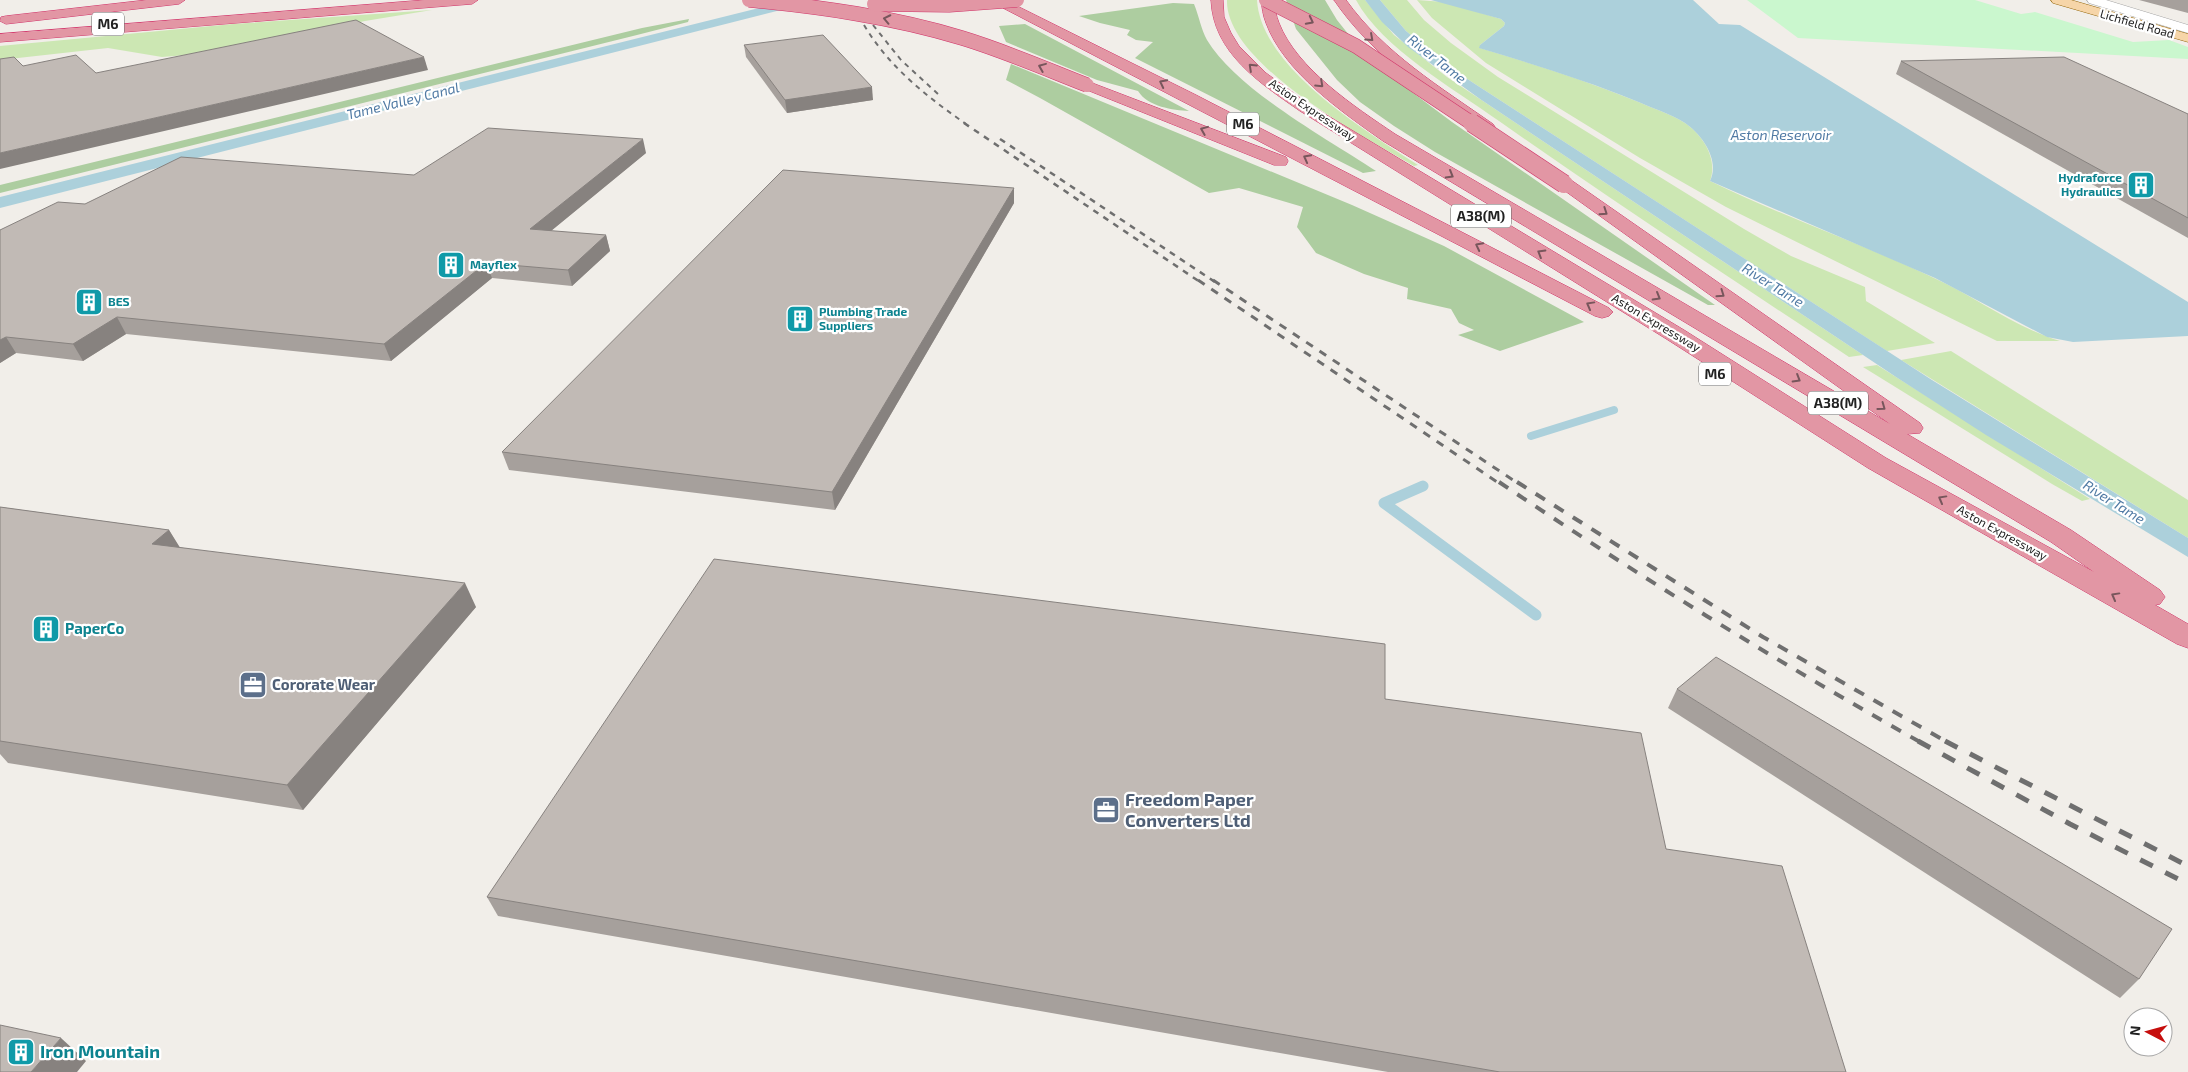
<svg xmlns="http://www.w3.org/2000/svg" width="2188" height="1072" viewBox="0 0 2188 1072" font-family="'Exo 2',sans-serif">
<style>
.grass{fill:#cce7b3}
.forest{fill:#adcda0}
.park{fill:#caf7ce}
.water{fill:#acd0db}
.lines{fill:none;stroke-linecap:round;stroke-linejoin:round}
.stream-far1{stroke:#acd0db;stroke-width:8}
.stream{stroke:#acd0db;stroke-width:11}
.street-casing{stroke:#a5a5a5;stroke-width:1}
.primary-casing{stroke:#95670a;stroke-width:1}
.highway-casing{stroke:#d13469;stroke-width:1}
.street{fill:#fff;fill-rule:evenodd}
.primary{fill:#f6d5a8;fill-rule:evenodd}
.highway{fill:#e296a4;fill-rule:evenodd}
.rail-far4{stroke:#6f6f6f;stroke-width:2;stroke-dasharray:5 5;stroke-linecap:butt}
.rail-far3{stroke:#6f6f6f;stroke-width:2.5;stroke-dasharray:6 6;stroke-linecap:butt}
.rail-far2{stroke:#6f6f6f;stroke-width:3;stroke-dasharray:8 8;stroke-linecap:butt}
.rail-far1{stroke:#6f6f6f;stroke-width:4;stroke-dasharray:11 11;stroke-linecap:butt}
.rail{stroke:#6f6f6f;stroke-width:5;stroke-dasharray:14 14;stroke-linecap:butt}
.highway-bridge-far1-casing{stroke:#d13469;stroke-width:15;stroke-linecap:butt}
.highway-bridge-casing{stroke:#d13469;stroke-width:19;stroke-linecap:butt}
.highway-bridge-far1{stroke:#e296a4;stroke-width:14}
.highway-bridge{stroke:#e296a4;stroke-width:18}
.wall{fill:#a6a09c}
.shaded-wall{fill:#87827f}
.building{fill:#c1bab5;stroke:#87827f}
.oneway{stroke:#78565c}
.labels{text-anchor:middle;stroke-width:4.5;stroke-linejoin:round;paint-order:stroke}
.far-street-label{font-size:12px;fill:#212121;stroke:#fff}
.far-culture-label{font-size:12px;font-weight:bold;fill:#0d838f;stroke:#fff;text-anchor:start}
.shield{fill:#fff;stroke:#646464;stroke-width:1}
.shield-label{font-size:14px;font-weight:bold;fill:#212121}
.far-water-label{font-size:14px;font-style:italic;fill:#507aa4;stroke:#fff}
.culture-label{font-size:15px;font-weight:bold;fill:#0d838f;stroke:#fff;text-anchor:start}
.service-label{font-size:15px;font-weight:bold;fill:#4e5e75;stroke:#fff;text-anchor:start}
.near-service-label{font-size:18px;font-weight:bold;fill:#4e5e75;stroke:#fff;text-anchor:start}
.near-culture-label{font-size:18px;font-weight:bold;fill:#0d838f;stroke:#fff;text-anchor:start}
</style>
<rect width="100%" height="100%" fill="#f1eee9"/>
<g class="grass">
<path d="M 1227,0 L 1257,0 C 1261,68 1366,131 1418,165 L 1414,166 C 1364,137 1225,64 1227,0 Z"/>
<path d="M 1356,0 L 1365,0 L 1394,35 L 1447,77 L 1863,355 L 1849,357 C 1732,279 1614,202 1499,121 C 1454,89 1382,48 1356,0 Z"/>
<polygon points="1380,0 1407,0 1424,20 1451,43 1498,77 1744,229 1791,256 1865,287 1866,301 1935,343 1887,351 1458,73 1406,31"/>
<path d="M 1417,0 L 1444,2 L 1501,19 L 1505,23 L 1504,26 L 1480,45 L 1480,48 C 1533,64 1585,80 1636,101 C 1652,108 1671,114 1685,123 C 1704,136 1718,160 1710,181 C 1784,217 1861,243 1934,278 C 1976,297 2016,328 2060,341 L 1997,341 L 1726,207 L 1640,158 L 1486,63 L 1432,18 Z"/>
<polygon points="432,10 365,21 211,53 162,57 108,48 0,60 0,46 233,24"/>
<polygon points="1951,351 2188,500 2188,538 1901,360"/>
<polygon points="1877,365 2090,499 2082,501 2052,484 1863,367"/>
</g>
<g class="forest">
<polygon points="1286,0 1325,0 1337,20 1369,60 1452,122 1715,305 1708,305 1435,152 1394,126 1360,102 1337,80 1296,29"/>
<path d="M 1173,3 L 1194,4 C 1199,16 1201,29 1207,40 C 1236,89 1327,139 1376,171 L 1363,173 L 1135,58 L 1153,42 L 1136,40 L 1127,35 L 1130,30 L 1100,23 L 1079,16 Z"/>
<polygon points="689,19 688,22 633,36 0,193 0,185 642,28"/>
<path d="M 1025,24 L 1189,111 C 1173,110 1148,107 1138,91 L 1097,80 L 1006,42 L 999,26 Z"/>
<polygon points="1011,64 1352,205 1444,246 1584,322 1500,351 1458,335 1474,330 1459,323 1451,309 1407,299 1408,288 1364,274 1316,253 1297,227 1303,207 1239,188 1209,193 1040,98 1006,80"/>
</g>
<polygon class="park" points="1747,0 1975,0 2021,14 2035,12 2133,42 2169,40 2188,47 2188,59 1798,38"/>
<g class="water">
<polygon points="791,0 820,0 0,208 0,197"/>
<polygon points="1365,0 1380,0 1406,31 1458,73 1932,380 2188,538 2188,557 1986,435 1896,377 1480,99 1408,47 1382,22"/>
<path d="M 1431,0 L 1693,0 L 1719,24 L 1740,25 L 2188,302 L 2188,336 L 2073,342 L 2047,337 L 1935,278 L 1710,181 C 1720,161 1703,135 1685,123 C 1671,114 1652,108 1636,101 C 1585,80 1532,64 1479,48 L 1480,45 L 1504,26 L 1505,23 L 1501,19 Z"/>
</g>
<g class="lines">
<polyline class="stream-far1" points="1531,436 1614,410"/>
<polyline class="stream" points="1423,486 1384,503 1536,615"/>
<g class="street-casing">
<polygon id="street" points="2087,0 2106,0 2188,25 2188,33 2089,3"/>
</g>
<g class="primary-casing">
<polygon id="primary" points="2051,0 2071,0 2188,34 2188,42 2053,3"/>
</g>
<g class="highway-casing">
<g id="highway">
<polygon points="147,0 185,0 179,4 6,24 0,21 1,17 6,16"/>
<polygon points="425,0 478,0 472,4 0,42 0,34"/>
<path d="M 1211,0 L 1223,0 L 1224,17 L 1231,33 L 1239,46 L 1266,73 L 1310,105 L 1684,330 L 1886,458 L 2094,572 L 2051,542 L 1383,141 C 1342,112 1284,72 1266,23 C 1263,16 1262,7 1261,0 L 1273,0 C 1275,7 1276,16 1279,23 C 1297,69 1355,107 1395,134 L 1890,424 L 1533,168 L 1536,164 L 1548,164 L 1920,423 L 1923,428 L 1920,433 L 1907,434 L 2071,530 L 2160,590 L 2165,597 L 2160,604 L 2155,605 L 2188,624 L 2188,648 L 2177,644 L 1868,468 L 1668,340 L 1300,111 C 1260,83 1213,53 1211,0 Z"/>
<path d="M 1334,0 L 1346,0 C 1384,53 1440,87 1493,124 L 1495,127 L 1493,130 L 1481,130 C 1427,91 1372,56 1334,0 Z"/>
<polygon points="1007,1 1196,95 1609,308 1613,312 1609,316 1602,318 1595,316 1003,8 1001,5"/>
<polygon points="1087,81 1286,157 1288,161 1286,165 1274,165 1082,88 1080,85 1082,82"/>
</g>
</g>
<use href="#street" class="street"/>
<use href="#primary" class="primary"/>
<use href="#highway" class="highway"/>
<g class="rail-far4">
<path d="M 864,25 C 889,67 926,96 966,124"/>
<polyline points="873,25 901,60 938,94"/>
</g>
<g class="rail-far3">
<polyline points="964,123 1200,282"/>
<polyline points="1000,139 1215,282"/>
</g>
<g class="rail-far2">
<polyline points="1198,280 1500,484"/>
<polyline points="1213,280 1519,484"/>
</g>
<g class="rail-far1">
<path d="M 1499,482 C 1636,574 1776,661 1920,742"/>
<polyline points="1517,482 1763,637 1947,742"/>
</g>
<g class="rail">
<polyline points="1918,741 2070,824 2188,884"/>
<polyline points="1945,741 2188,866"/>
</g>
<g class="highway-bridge-far1-casing">
<g id="highway-bridge-far1">
<path d="M 749,0 C 821,7 893,17 962,38 C 1005,51 1046,69 1087,85"/>
<polyline points="1266,0 1356,46 1473,124"/>
<polyline points="874,4 949,5 1017,0"/>
</g>
</g>
<g class="highway-bridge-casing">
<polyline id="highway-bridge" points="1472,123 1564,184"/>
</g>
<use href="#highway-bridge-far1" class="highway-bridge-far1"/>
<use href="#highway-bridge" class="highway-bridge"/>
</g>
<g class="wall">
<polygon points="2139,0 2188,0 2188,13"/>
<polygon points="744,45 873,100 787,113 746,57"/>
<polygon points="1901,61 2188,114 2188,238 1896,74"/>
<polygon points="646,153 551,231 606,235 610,251 572,286 492,278 391,361 126,334 83,361 16,353 0,363 0,230 85,204 414,175"/>
<polygon points="1014,188 1014,203 835,510 509,470 502,452"/>
<polygon points="0,507 169,530 179,547 476,607 303,810 8,763 0,754"/>
<polygon points="1677,689 2139,979 2120,998 1668,708"/>
<polygon points="1385,699 1666,849 1846,1072 1388,1072 498,916 487,897"/>
</g>
<g class="shaded-wall">
<polygon points="424,57 428,70 0,169 0,153"/>
<polygon points="872,87 873,100 787,113 785,100"/>
<polygon points="643,139 646,153 535,244 530,229"/>
<polygon points="1014,188 1014,203 835,510 832,492"/>
<polygon points="606,235 610,251 572,286 568,270"/>
<polygon points="486,263 492,278 391,361 384,344"/>
<polygon points="117,317 126,334 83,361 73,344"/>
<polygon points="6,337 16,353 0,363 0,340"/>
<polygon points="169,530 184,554 152,544"/>
<polygon points="465,583 476,607 303,810 287,785"/>
<polygon points="61,1038 86,1061 77,1072 31,1072"/>
</g>
<g class="building">
<polygon points="356,20 424,57 0,153 0,59 14,57 23,66 76,55 96,73"/>
<polygon points="823,35 872,87 785,100 744,45"/>
<polygon points="2064,57 2188,114 2188,218 1901,61"/>
<polygon points="488,128 643,139 530,229 606,235 568,270 486,263 384,344 117,317 73,344 6,337 0,340 0,230 58,202 85,204 181,157 414,175"/>
<polygon points="783,170 1014,188 832,492 502,452"/>
<polygon points="0,507 169,530 152,544 465,583 287,785 0,741"/>
<polygon points="714,559 1385,644 1385,699 1641,733 1666,849 1782,866 1846,1072 1500,1072 487,897"/>
<polygon points="1716,657 2172,929 2139,979 1677,689"/>
<polygon points="0,1025 61,1038 31,1072 0,1072"/>
</g>
<defs><path id="oneway-chevron" d="M-2-3.5L2.5 0L-2 3.5" fill="none" stroke-width="1.6" stroke-linecap="round" stroke-linejoin="round" transform="scale(1.25)"/></defs>
<g class="oneway">
<use href="#oneway-chevron" transform="translate(887 19) rotate(-168)"/>
<use href="#oneway-chevron" transform="translate(1310 21) rotate(27)"/>
<use href="#oneway-chevron" transform="translate(1370 38) rotate(42)"/>
<use href="#oneway-chevron" transform="translate(1042 67) rotate(-158)"/>
<use href="#oneway-chevron" transform="translate(1252 67) rotate(-137)"/>
<use href="#oneway-chevron" transform="translate(1163 83) rotate(-153)"/>
<use href="#oneway-chevron" transform="translate(1320 84) rotate(43)"/>
<use href="#oneway-chevron" transform="translate(1204 130) rotate(-158)"/>
<use href="#oneway-chevron" transform="translate(1307 158) rotate(-152)"/>
<use href="#oneway-chevron" transform="translate(1450 175) rotate(30)"/>
<use href="#oneway-chevron" transform="translate(1604 212) rotate(34)"/>
<use href="#oneway-chevron" transform="translate(1479 246) rotate(-153)"/>
<use href="#oneway-chevron" transform="translate(1541 253) rotate(-149)"/>
<use href="#oneway-chevron" transform="translate(1721 294) rotate(35)"/>
<use href="#oneway-chevron" transform="translate(1657 297) rotate(30)"/>
<use href="#oneway-chevron" transform="translate(1590 305) rotate(-151)"/>
<use href="#oneway-chevron" transform="translate(1797 379) rotate(31)"/>
<use href="#oneway-chevron" transform="translate(1882 407) rotate(36)"/>
<use href="#oneway-chevron" transform="translate(1942 499) rotate(-151)"/>
<use href="#oneway-chevron" transform="translate(2115 596) rotate(-151)"/>
</g>
<defs>
<g id="building-square" transform="scale(1.4375)"><rect x="-9" y="-9" width="18" height="18" rx="4" fill="#0f9aa8" stroke="#fff"/><path d="M-4-6H4V6H1V3H-1V6H-4ZM-2.5-4.3h1.7v1.8h-1.7ZM.8-4.3h1.7v1.8H.8ZM-2.5-1h1.7V.8h-1.7ZM.8-1h1.7V.8H.8Z" fill="#fff"/></g>
<g id="office-square" transform="scale(1.4375)"><rect x="-9" y="-9" width="18" height="18" rx="4" fill="#5c6f8a" stroke="#fff"/><path d="M-6-3h4V-5.5h4V-3h4V5H-6ZM-1-4.5V-3h2v-1.5ZM-6 0V1H6V0Z" fill="#fff"/></g>
</defs>
<g fill-rule="evenodd">
<use href="#building-square" x="2141" y="185"/>
<use href="#building-square" x="451" y="265"/>
<use href="#building-square" x="89" y="302"/>
<use href="#building-square" x="800" y="319"/>
<use href="#building-square" x="46" y="629"/>
<use href="#office-square" x="253" y="685"/>
<use href="#office-square" x="1106" y="810"/>
<use href="#building-square" x="21" y="1052"/>
</g>
<g class="labels">
<g class="far-street-label">
<text transform="translate(2137 24) rotate(16)" y="4">Lichfield Road</text>
<text transform="translate(1312 110) rotate(34)" y="4">Aston Expressway</text>
<text transform="translate(1656 323) rotate(31)" y="4">Aston Expressway</text>
<text transform="translate(2002 533) rotate(29)" y="4">Aston Expressway</text>
</g>
<g class="far-culture-label">
<text x="2122" y="182" text-anchor="end">Hydraforce<tspan x="2122" dy="14">Hydraulics</tspan></text>
<text x="470" y="269">Mayflex</text>
<text x="108" y="306">BES</text>
<text x="819" y="316">Plumbing Trade<tspan x="819" dy="14">Suppliers</tspan></text>
</g>
<g class="shield">
<rect x="92" y="12.5" width="32" height="23" rx="4"/>
<rect x="1227" y="112.5" width="32" height="23" rx="4"/>
<rect x="1451" y="204.5" width="60" height="23" rx="4"/>
<rect x="1699" y="362.5" width="32" height="23" rx="4"/>
<rect x="1808" y="391.5" width="60" height="23" rx="4"/>
</g>
<g class="shield-label">
<text x="108" y="29">M6</text>
<text x="1243" y="129">M6</text>
<text x="1481" y="221">A38(M)</text>
<text x="1715" y="379">M6</text>
<text x="1838" y="408">A38(M)</text>
</g>
<g class="far-water-label">
<text transform="translate(1437 59) rotate(38)" y="5">River Tame</text>
<text transform="translate(403 101) rotate(-14)" y="5">Tame Valley Canal</text>
<text x="1781" y="140">Aston Reservoir</text>
<text transform="translate(1773 285) rotate(32)" y="5">River Tame</text>
<text transform="translate(2114 502) rotate(32)" y="5">River Tame</text>
</g>
<g class="culture-label">
<text x="65" y="634">PaperCo</text>
</g>
<g class="service-label">
<text x="272" y="690">Cororate Wear</text>
</g>
<g class="near-service-label">
<text x="1125" y="806">Freedom Paper<tspan x="1125" dy="21">Converters Ltd</tspan></text>
</g>
<g class="near-culture-label">
<text x="40" y="1058">Iron Mountain</text>
</g>
</g>
<g transform="translate(2148 1032) rotate(276)"><circle r="24" fill="#ffffff" stroke="#a6a6a6"/>
<path d="M0-4L9 19L0 12L-9 19Z" fill="#c60e0d"/>
<text y="-8" font-size="14" font-weight="bold" text-anchor="middle" fill="#212121">N</text>
</g>
</svg>
